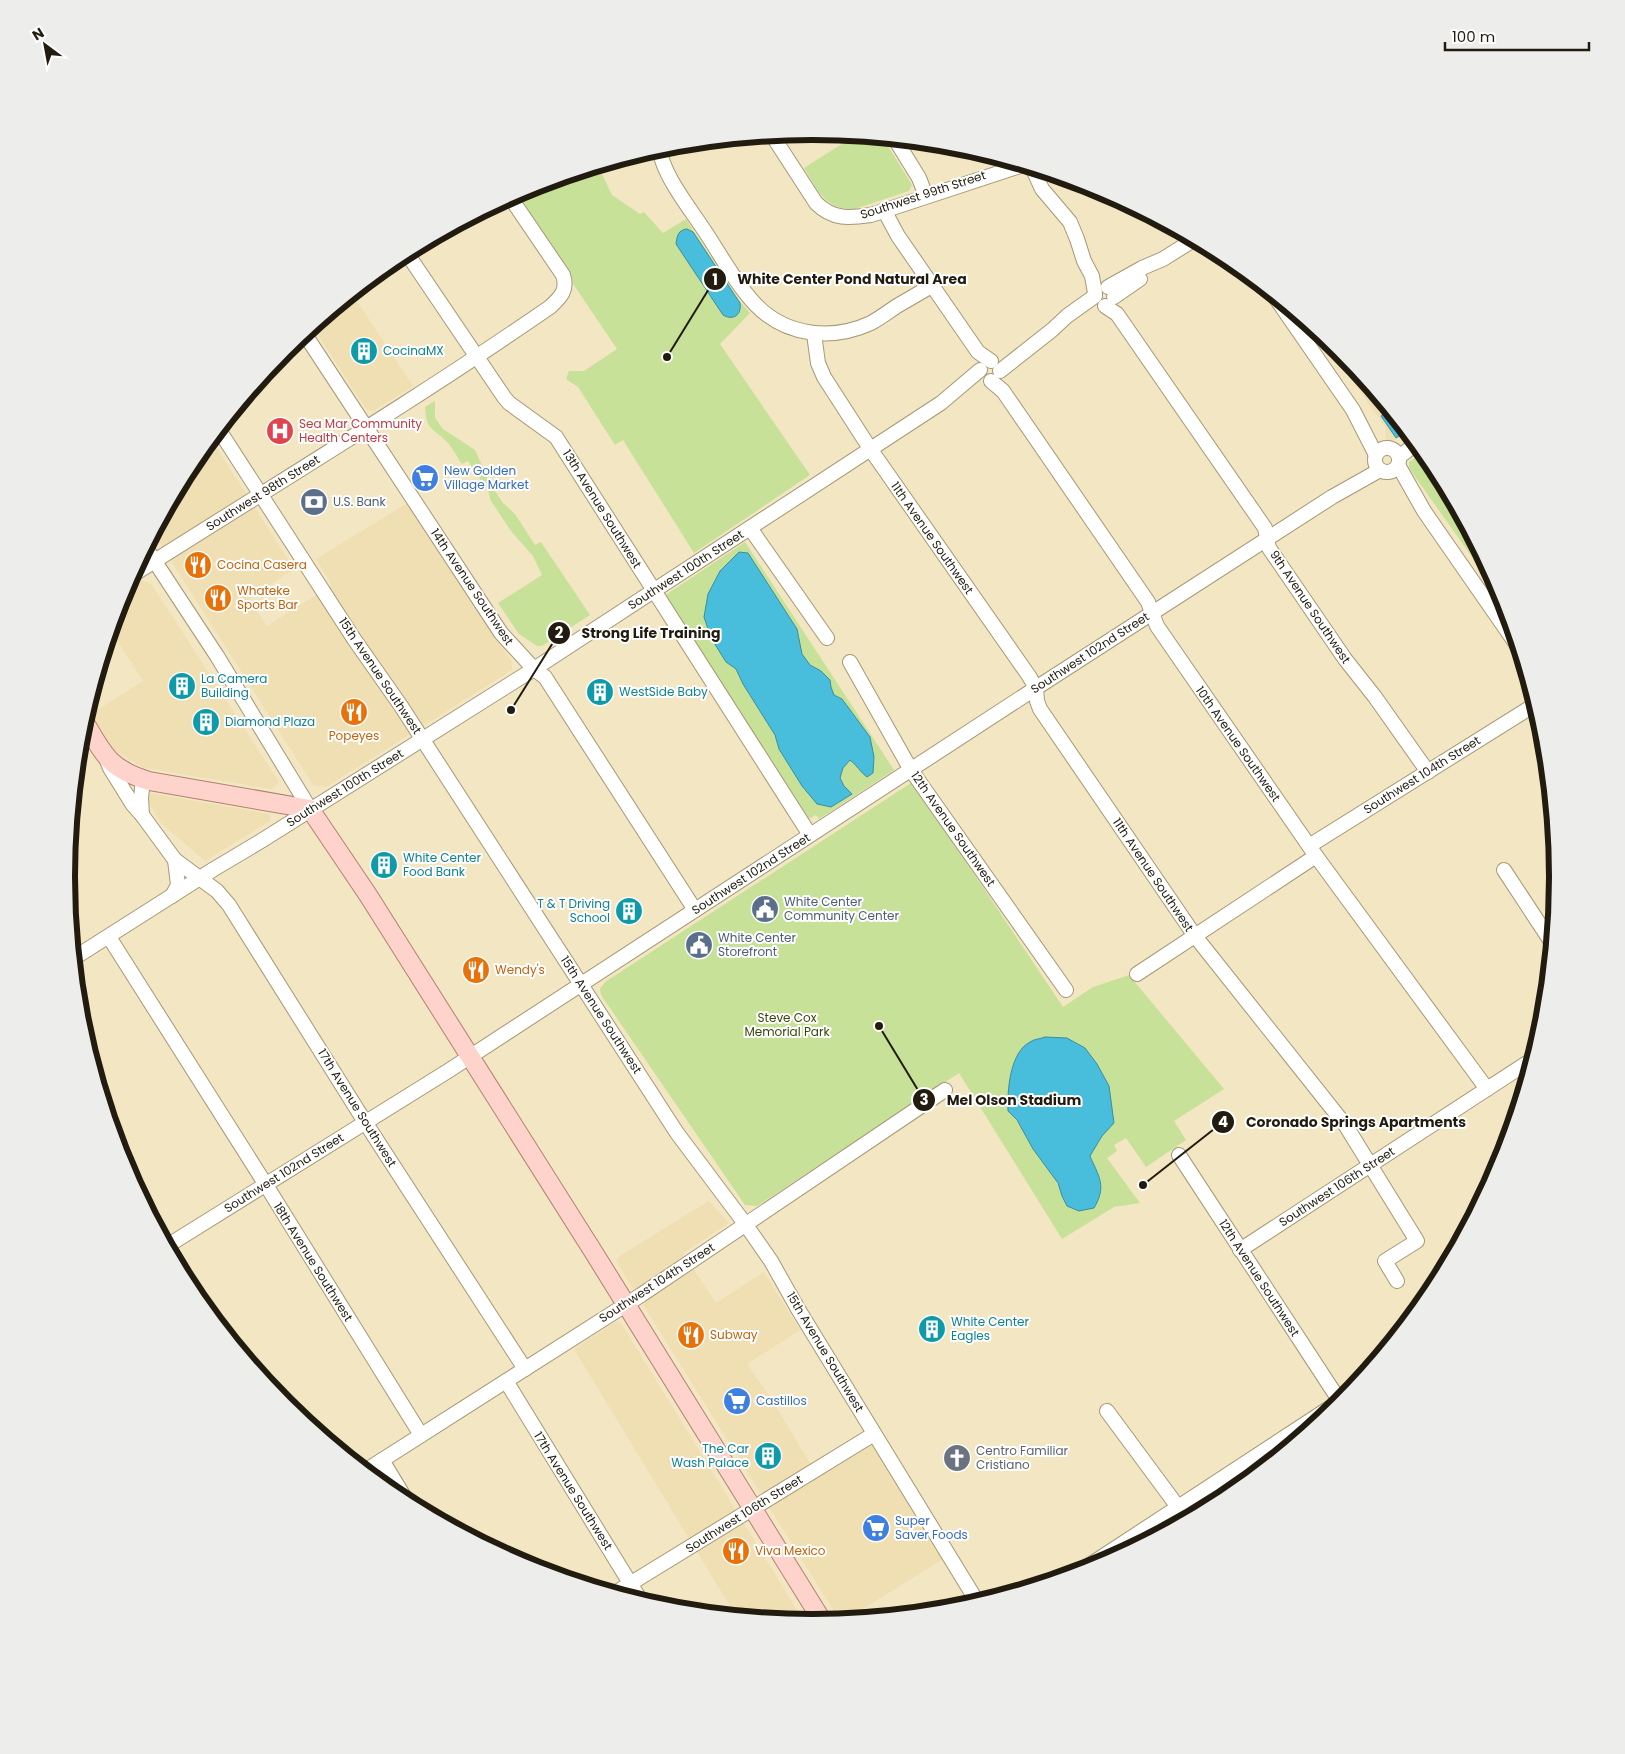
<svg xmlns="http://www.w3.org/2000/svg" width="1625" height="1754" viewBox="0 0 1625 1754" font-family="Poppins,sans-serif">
<style>
.built{fill:#efdfb3}
.green{fill:#c8e198;fill-rule:evenodd}
.water{fill:#48bddc;stroke:#3c8d9e}
.lines{fill:none;stroke-linecap:round;stroke-linejoin:round}
.stream{stroke:#3c8d9e;stroke-width:3}
.minor-casing{stroke:#a49876;stroke-width:16}
.major-casing{stroke:#b18072;stroke-width:20}
.minor{stroke:#fff;stroke-width:14}
.major{stroke:#fed3cb;stroke-width:18}
.labels{text-anchor:middle;stroke-width:4;stroke-linejoin:round;paint-order:stroke}
.street-label{font-size:12px;fill:#211c0f;stroke:#fff}
.culture-label{font-size:12px;fill:#0d838f;stroke:#fff;text-anchor:start}
.health-label{font-size:12px;fill:#be3a42;stroke:#fff;text-anchor:start}
.shop-label{font-size:12px;fill:#366cbe;stroke:#fff;text-anchor:start}
.service-label{font-size:12px;fill:#4e5e75;stroke:#fff;text-anchor:start}
.food-label{font-size:12px;fill:#c56008;stroke:#fff;text-anchor:start}
.park-label{font-size:12px;fill:#374709;stroke:#fff}
.worship-label{font-size:12px;fill:#5b616d;stroke:#fff;text-anchor:start}
.rim{fill:none;stroke:#211c0f;stroke-width:6}
.leader{fill:none;stroke:#211c0f;stroke-width:2}
.callout-dot{fill:#211c0f;stroke:#fff;stroke-width:2}
.mark-label{font-size:15px;text-anchor:middle;font-weight:bold;fill:#fff}
.callout-label{font-size:14px;text-anchor:middle;font-weight:bold;fill:#211c0f;stroke:#fff;stroke-width:4;stroke-linejoin:round;paint-order:stroke}
</style>
<rect width="100%" height="100%" fill="#f3e6c2"/>
<g class="built">
<polygon points="352,294 413,386 373,411 366,409 313,327"/>
<polygon points="1320,333 1340,350 1408,432 1390,443 1386,440 1385,427"/>
<polygon points="211,439 294,569 249,599 267,626 332,585 316,559 409,502 512,662 512,670 326,787 313,785 154,534 192,462"/>
<polygon points="142,580 152,585 279,782 271,789 144,768 115,751 91,714 143,681 111,631 123,593"/>
<polygon points="149,793 270,814 270,821 205,861 161,823 146,798"/>
<polygon points="709,1201 729,1223 683,1253 716,1303 764,1272 800,1330 747,1364 769,1395 817,1475 870,1441 943,1559 845,1620 840,1621 616,1261 621,1255"/>
<polygon points="617,1321 621,1323 805,1623 736,1616 574,1349"/>
<polygon points="1260,1471 1227,1498 1176,1525"/>
</g>
<g class="green">
<path d="M 856,135 L 883,138 L 912,185 L 909,191 L 855,209 C 824,210 818,190 804,168 Z"/>
<polygon points="598,166 612,195 640,214 644,212 663,233 686,219 738,299 750,313 720,344 810,475 694,553 623,440 615,445 578,387 566,379 569,371 584,371 617,349 513,195 527,187"/>
<path d="M 435,401 L 435,418 L 443,429 L 475,450 L 491,485 L 503,503 L 515,514 L 535,545 L 541,542 L 590,615 L 542,646 L 537,646 L 519,634 L 498,603 L 542,575 L 533,556 L 511,531 L 491,501 L 488,491 L 468,461 L 462,464 C 457,457 452,446 445,440 C 430,426 427,430 425,407 Z"/>
<polygon points="1425,452 1433,463 1502,592 1506,605 1409,468 1409,462"/>
<polygon points="745,542 894,770 819,819 816,815 807,820 664,596"/>
<path d="M 911,783 L 916,787 L 1063,1007 L 1093,987 L 1129,975 L 1224,1089 L 1174,1121 L 1186,1140 L 1146,1167 L 1126,1138 L 1114,1145 L 1117,1151 L 1107,1158 L 1140,1203 L 1114,1207 L 1062,1239 L 959,1073 L 757,1206 L 745,1205 L 601,995 L 600,989 L 605,982 ZM 1110,1105 L 1114,1123 L 1102,1136 L 1090,1156 L 1101,1181 L 1062,1196 C 1056,1173 1038,1156 1026,1136 C 1020,1126 1016,1119 1008,1111 Z"/>
</g>
<g class="water">
<path d="M 687,229 L 693,232 L 740,303 C 742,315 733,321 723,315 L 676,244 C 677,236 678,230 687,229 Z"/>
<polygon points="1390,410 1407,431 1396,438 1381,416"/>
<path d="M 739,552 L 748,553 L 797,629 L 802,654 L 810,665 L 821,671 L 830,680 L 831,687 L 834,695 L 842,699 L 870,737 L 874,757 L 873,773 L 867,777 C 860,772 857,765 850,760 L 843,768 L 840,778 L 844,786 L 852,794 L 831,807 L 817,804 L 802,786 L 779,749 L 775,735 L 743,684 L 736,669 L 726,662 L 711,638 L 704,617 L 708,594 L 720,571 Z"/>
<path d="M 1045,1037 L 1067,1038 L 1085,1048 L 1097,1064 L 1109,1086 L 1114,1123 L 1102,1136 L 1090,1156 C 1099,1177 1107,1186 1094,1208 L 1079,1211 L 1067,1206 L 1062,1196 L 1058,1183 L 1033,1149 L 1017,1120 L 1008,1111 C 1007,1091 1010,1052 1030,1042 C 1034,1039 1040,1039 1045,1037 Z"/>
</g>
<g class="lines">
<polyline class="stream" points="1423,451 1456,506 1466,532 1481,553"/>
<g class="minor-casing">
<g id="minor">
<path d="M 772,135 L 816,203 C 833,220 849,218 871,215 L 1023,165"/>
<polyline points="895,139 919,178 926,196"/>
<path d="M 660,147 C 659,170 691,210 704,230 C 719,252 737,286 756,305 C 786,336 832,341 871,323 C 880,318 888,312 897,306 C 909,299 921,292 933,285"/>
<polyline points="1032,167 1042,189 1070,222 1077,239 1084,261 1092,276 1095,293"/>
<polyline points="884,210 898,236 978,352 991,361"/>
<polyline points="406,252 504,397 509,403 556,437 810,835"/>
<polyline points="1108,287 1142,268 1163,259 1195,239"/>
<polyline points="1273,294 1353,410 1376,455"/>
<polyline points="1114,297 1140,279"/>
<polyline points="1105,306 1117,314 1265,528 1269,548 1345,659 1375,697 1428,772"/>
<polyline points="304,333 501,633 534,669 545,677 695,910"/>
<polyline points="814,334 818,363 824,377 871,450 1029,676 1036,688 1037,701 1040,709 1195,936 1346,1126 1417,1241 1385,1261 1397,1281"/>
<polyline points="1000,371 1052,330 1067,316 1095,296"/>
<polyline points="991,381 1003,391 1148,602 1157,626 1316,856 1487,1089"/>
<polyline points="219,430 354,639 401,706 677,1133 746,1225 771,1261 798,1309 978,1603"/>
<circle cx="1387" cy="460" r="12"/>
<polyline points="1399,457 1417,443"/>
<polyline points="1398,465 1424,511 1519,648"/>
<polyline points="750,528 827,638"/>
<polyline points="146,548 217,656 310,809"/>
<path d="M 131,576 C 271,487 414,401 550,307 C 561,297 568,290 563,275 L 510,197"/>
<polyline points="850,662 911,770 1066,990"/>
<polyline points="106,758 110,768 133,805 142,815 175,860 217,891 229,905 365,1122 525,1369"/>
<polyline points="142,815 141,798 143,779"/>
<polyline points="1309,846 1536,704"/>
<polyline points="1504,870 1552,943"/>
<polyline points="172,896 178,885 175,860"/>
<polyline points="109,937 266,1185 421,1435"/>
<polyline points="74,958 214,869 261,841 534,669 941,403 980,370"/>
<polyline points="1137,974 1316,856"/>
<polyline points="1179,1155 1341,1403"/>
<polyline points="167,1246 448,1071 1036,688 1332,497 1380,470"/>
<polyline points="1240,1250 1533,1059"/>
<polyline points="506,1381 641,1601"/>
<polyline points="1107,1411 1178,1507"/>
<polyline points="382,1460 408,1503"/>
<polyline points="365,1471 641,1295 945,1090"/>
<polyline points="1079,1572 1340,1401"/>
<polyline points="615,1593 874,1434"/>
</g>
</g>
<g class="major-casing">
<path id="major" d="M 84,721 C 104,755 109,769 149,781 L 310,809 L 368,895 L 596,1256 L 823,1622"/>
</g>
<use href="#minor" class="minor"/>
<use href="#major" class="major"/>
</g>
<defs>
<g id="building-disc" transform="scale(1.4375)"><circle r="9.5" fill="#0f9aa8" stroke="#fff"/><path d="M-4-6H4V6H1V3H-1V6H-4ZM-2.5-4.3h1.7v1.8h-1.7ZM.8-4.3h1.7v1.8H.8ZM-2.5-1h1.7V.8h-1.7ZM.8-1h1.7V.8H.8Z" fill="#fff"/></g>
<g id="hospital-disc" transform="scale(1.4375)"><circle r="9.5" fill="#e0444e" stroke="#fff"/><path d="M-5-5h3v3.5h4V-5h3V5h-3V1.5h-4V5h-3Z" fill="#fff"/></g>
<g id="supermarket-disc" transform="scale(1.4375)"><circle r="9.5" fill="#3f7fe0" stroke="#fff"/><path d="M-6-5.5h2.5l.6 2H6L4.5 2H-2.5L-4.4-4H-6ZM-1.5 3.2a1.3 1.3 0 1 0 .1 0ZM3 3.2a1.3 1.3 0 1 0 .1 0Z" fill="#fff"/></g>
<g id="bank-disc" transform="scale(1.4375)"><circle r="9.5" fill="#5c6f8a" stroke="#fff"/><path d="M-6-4H6V4H-6ZM0-2.3a2.3 2.3 0 1 0 0 4.6a2.3 2.3 0 1 0 0-4.6Z" fill="#fff"/></g>
<g id="restaurant-disc" transform="scale(1.4375)"><circle r="9.5" fill="#e8710a" stroke="#fff"/><path d="M-5-6h1v4h1v-4h1v4h1v-4h1v5L-1.5 .5V6h-2V.5L-5-1ZM5-6V6H3V1.5H1.5Q1.5-4 5-6Z" fill="#fff"/></g>
<g id="civic-disc" transform="scale(1.4375)"><circle r="9.5" fill="#5c6f8a" stroke="#fff"/><path d="M-.6-6.5H3V-4.5H.6V-3L4-1V1h2V6H-6V1h2V-1L-.6-3ZM-1.2 2.5V6h2.4V2.5Z" fill="#fff"/></g>
<g id="church-disc" transform="scale(1.4375)"><circle r="9.5" fill="#6b7280" stroke="#fff"/><path d="M-1.2-6h2.4v3.5h3.3v2.4h-3.3V6h-2.4V-.1h-3.3v-2.4h3.3Z" fill="#fff"/></g>
</defs>
<g fill-rule="evenodd">
<use href="#building-disc" x="364" y="351"/>
<use href="#hospital-disc" x="280" y="431"/>
<use href="#supermarket-disc" x="425" y="478"/>
<use href="#bank-disc" x="314" y="502"/>
<use href="#restaurant-disc" x="198" y="565"/>
<use href="#restaurant-disc" x="218" y="598"/>
<use href="#building-disc" x="182" y="686"/>
<use href="#building-disc" x="600" y="692"/>
<use href="#restaurant-disc" x="354" y="712"/>
<use href="#building-disc" x="206" y="722"/>
<use href="#building-disc" x="384" y="865"/>
<use href="#civic-disc" x="765" y="909"/>
<use href="#building-disc" x="629" y="911"/>
<use href="#civic-disc" x="699" y="945"/>
<use href="#restaurant-disc" x="476" y="970"/>
<use href="#building-disc" x="932" y="1329"/>
<use href="#restaurant-disc" x="691" y="1335"/>
<use href="#supermarket-disc" x="737" y="1401"/>
<use href="#building-disc" x="768" y="1456"/>
<use href="#church-disc" x="957" y="1458"/>
<use href="#supermarket-disc" x="876" y="1528"/>
<use href="#restaurant-disc" x="736" y="1551"/>
</g>
<g class="labels">
<g class="street-label">
<text transform="translate(923 195) rotate(-18)" y="4">Southwest 99th Street</text>
<text transform="translate(263 493) rotate(-32)" y="4">Southwest 98th Street</text>
<text transform="translate(602 509) rotate(58)" y="4">13th Avenue Southwest</text>
<text transform="translate(932 538) rotate(55)" y="4">11th Avenue Southwest</text>
<text transform="translate(686 570) rotate(-33)" y="4">Southwest 100th Street</text>
<text transform="translate(472 587) rotate(56)" y="4">14th Avenue Southwest</text>
<text transform="translate(1310 607) rotate(56)" y="4">9th Avenue Southwest</text>
<text transform="translate(1090 653) rotate(-33)" y="4">Southwest 102nd Street</text>
<text transform="translate(380 676) rotate(56)" y="4">15th Avenue Southwest</text>
<text transform="translate(1238 744) rotate(55)" y="4">10th Avenue Southwest</text>
<text transform="translate(1422 775) rotate(-32)" y="4">Southwest 104th Street</text>
<text transform="translate(345 788) rotate(-32)" y="4">Southwest 100th Street</text>
<text transform="translate(953 829) rotate(55)" y="4">12th Avenue Southwest</text>
<text transform="translate(751 874) rotate(-33)" y="4">Southwest 102nd Street</text>
<text transform="translate(1153 875) rotate(56)" y="4">11th Avenue Southwest</text>
<text transform="translate(601 1015) rotate(57)" y="4">15th Avenue Southwest</text>
<text transform="translate(357 1108) rotate(58)" y="4">17th Avenue Southwest</text>
<text transform="translate(284 1173) rotate(-32)" y="4">Southwest 102nd Street</text>
<text transform="translate(1337 1187) rotate(-33)" y="4">Southwest 106th Street</text>
<text transform="translate(313 1262) rotate(58)" y="4">18th Avenue Southwest</text>
<text transform="translate(1259 1278) rotate(57)" y="4">12th Avenue Southwest</text>
<text transform="translate(657 1283) rotate(-33)" y="4">Southwest 104th Street</text>
<text transform="translate(825 1352) rotate(59)" y="4">15th Avenue Southwest</text>
<text transform="translate(573 1491) rotate(58)" y="4">17th Avenue Southwest</text>
<text transform="translate(744 1514) rotate(-32)" y="4">Southwest 106th Street</text>
</g>
<g class="culture-label">
<text x="383" y="355">CocinaMX</text>
<text x="201" y="683">La Camera<tspan x="201" dy="14">Building</tspan></text>
<text x="619" y="696">WestSide Baby</text>
<text x="225" y="726">Diamond Plaza</text>
<text x="403" y="862">White Center<tspan x="403" dy="14">Food Bank</tspan></text>
<text x="610" y="908" text-anchor="end">T &amp; T Driving<tspan x="610" dy="14">School</tspan></text>
<text x="951" y="1326">White Center<tspan x="951" dy="14">Eagles</tspan></text>
<text x="749" y="1453" text-anchor="end">The Car<tspan x="749" dy="14">Wash Palace</tspan></text>
</g>
<g class="health-label">
<text x="299" y="428">Sea Mar Community<tspan x="299" dy="14">Health Centers</tspan></text>
</g>
<g class="shop-label">
<text x="444" y="475">New Golden<tspan x="444" dy="14">Village Market</tspan></text>
<text x="756" y="1405">Castillos</text>
<text x="895" y="1525">Super<tspan x="895" dy="14">Saver Foods</tspan></text>
</g>
<g class="service-label">
<text x="333" y="506">U.S. Bank</text>
<text x="784" y="906">White Center<tspan x="784" dy="14">Community Center</tspan></text>
<text x="718" y="942">White Center<tspan x="718" dy="14">Storefront</tspan></text>
</g>
<g class="food-label">
<text x="217" y="569">Cocina Casera</text>
<text x="237" y="595">Whateke<tspan x="237" dy="14">Sports Bar</tspan></text>
<text x="354" y="740" text-anchor="middle">Popeyes</text>
<text x="495" y="974">Wendy's</text>
<text x="710" y="1339">Subway</text>
<text x="755" y="1555">Viva Mexico</text>
</g>
<g class="park-label">
<text x="787" y="1022">Steve Cox<tspan x="787" dy="14">Memorial Park</tspan></text>
</g>
<g class="worship-label">
<text x="976" y="1455">Centro Familiar<tspan x="976" dy="14">Cristiano</tspan></text>
</g>
</g>
<path d="M0 0H1625V1754H0ZM75 877a737 737 0 1 1 1474 0a737 737 0 1 1-1474 0Z" fill="#ededec" fill-rule="evenodd"/>
<path class="rim" d="M75 877a737 737 0 1 1 1474 0a737 737 0 1 1-1474 0Z"/>
<path class="leader" d="M667 357L715 279M511 710L559 633M879 1026L924 1100M1143 1185L1223 1122"/>
<g class="callout-dot">
<circle cx="667" cy="357" r="5"/>
<circle cx="511" cy="710" r="5"/>
<circle cx="879" cy="1026" r="5"/>
<circle cx="1143" cy="1185" r="5"/>
<circle cx="715" cy="279" r="12"/>
<circle cx="559" cy="633" r="12"/>
<circle cx="924" cy="1100" r="12"/>
<circle cx="1223" cy="1122" r="12"/>
</g>
<g class="mark-label">
<text x="715" y="285">1</text>
<text x="559" y="638">2</text>
<text x="924" y="1105">3</text>
<text x="1223" y="1127">4</text>
</g>
<g class="callout-label">
<text x="852" y="284">White Center Pond Natural Area</text>
<text x="651" y="638">Strong Life Training</text>
<text x="1014" y="1105">Mel Olson Stadium</text>
<text x="1356" y="1127">Coronado Springs Apartments</text>
</g>
<g transform="translate(45 45) rotate(328)" stroke="#ffffff" stroke-width="4" paint-order="stroke">
<path d="M0-4L9 19L0 12L-9 19Z" fill="#211c0f"/>
<text y="-8" font-size="14" font-weight="bold" text-anchor="middle" fill="#211c0f">N</text>
</g>
<path d="M1445 42v8h144v-8" fill="none" stroke="#211c0f" stroke-width="2.5"/>
<text x="1452" y="42" font-size="15" fill="#211c0f" stroke="#ffffff" stroke-width="4" paint-order="stroke">100 m</text>
</svg>
